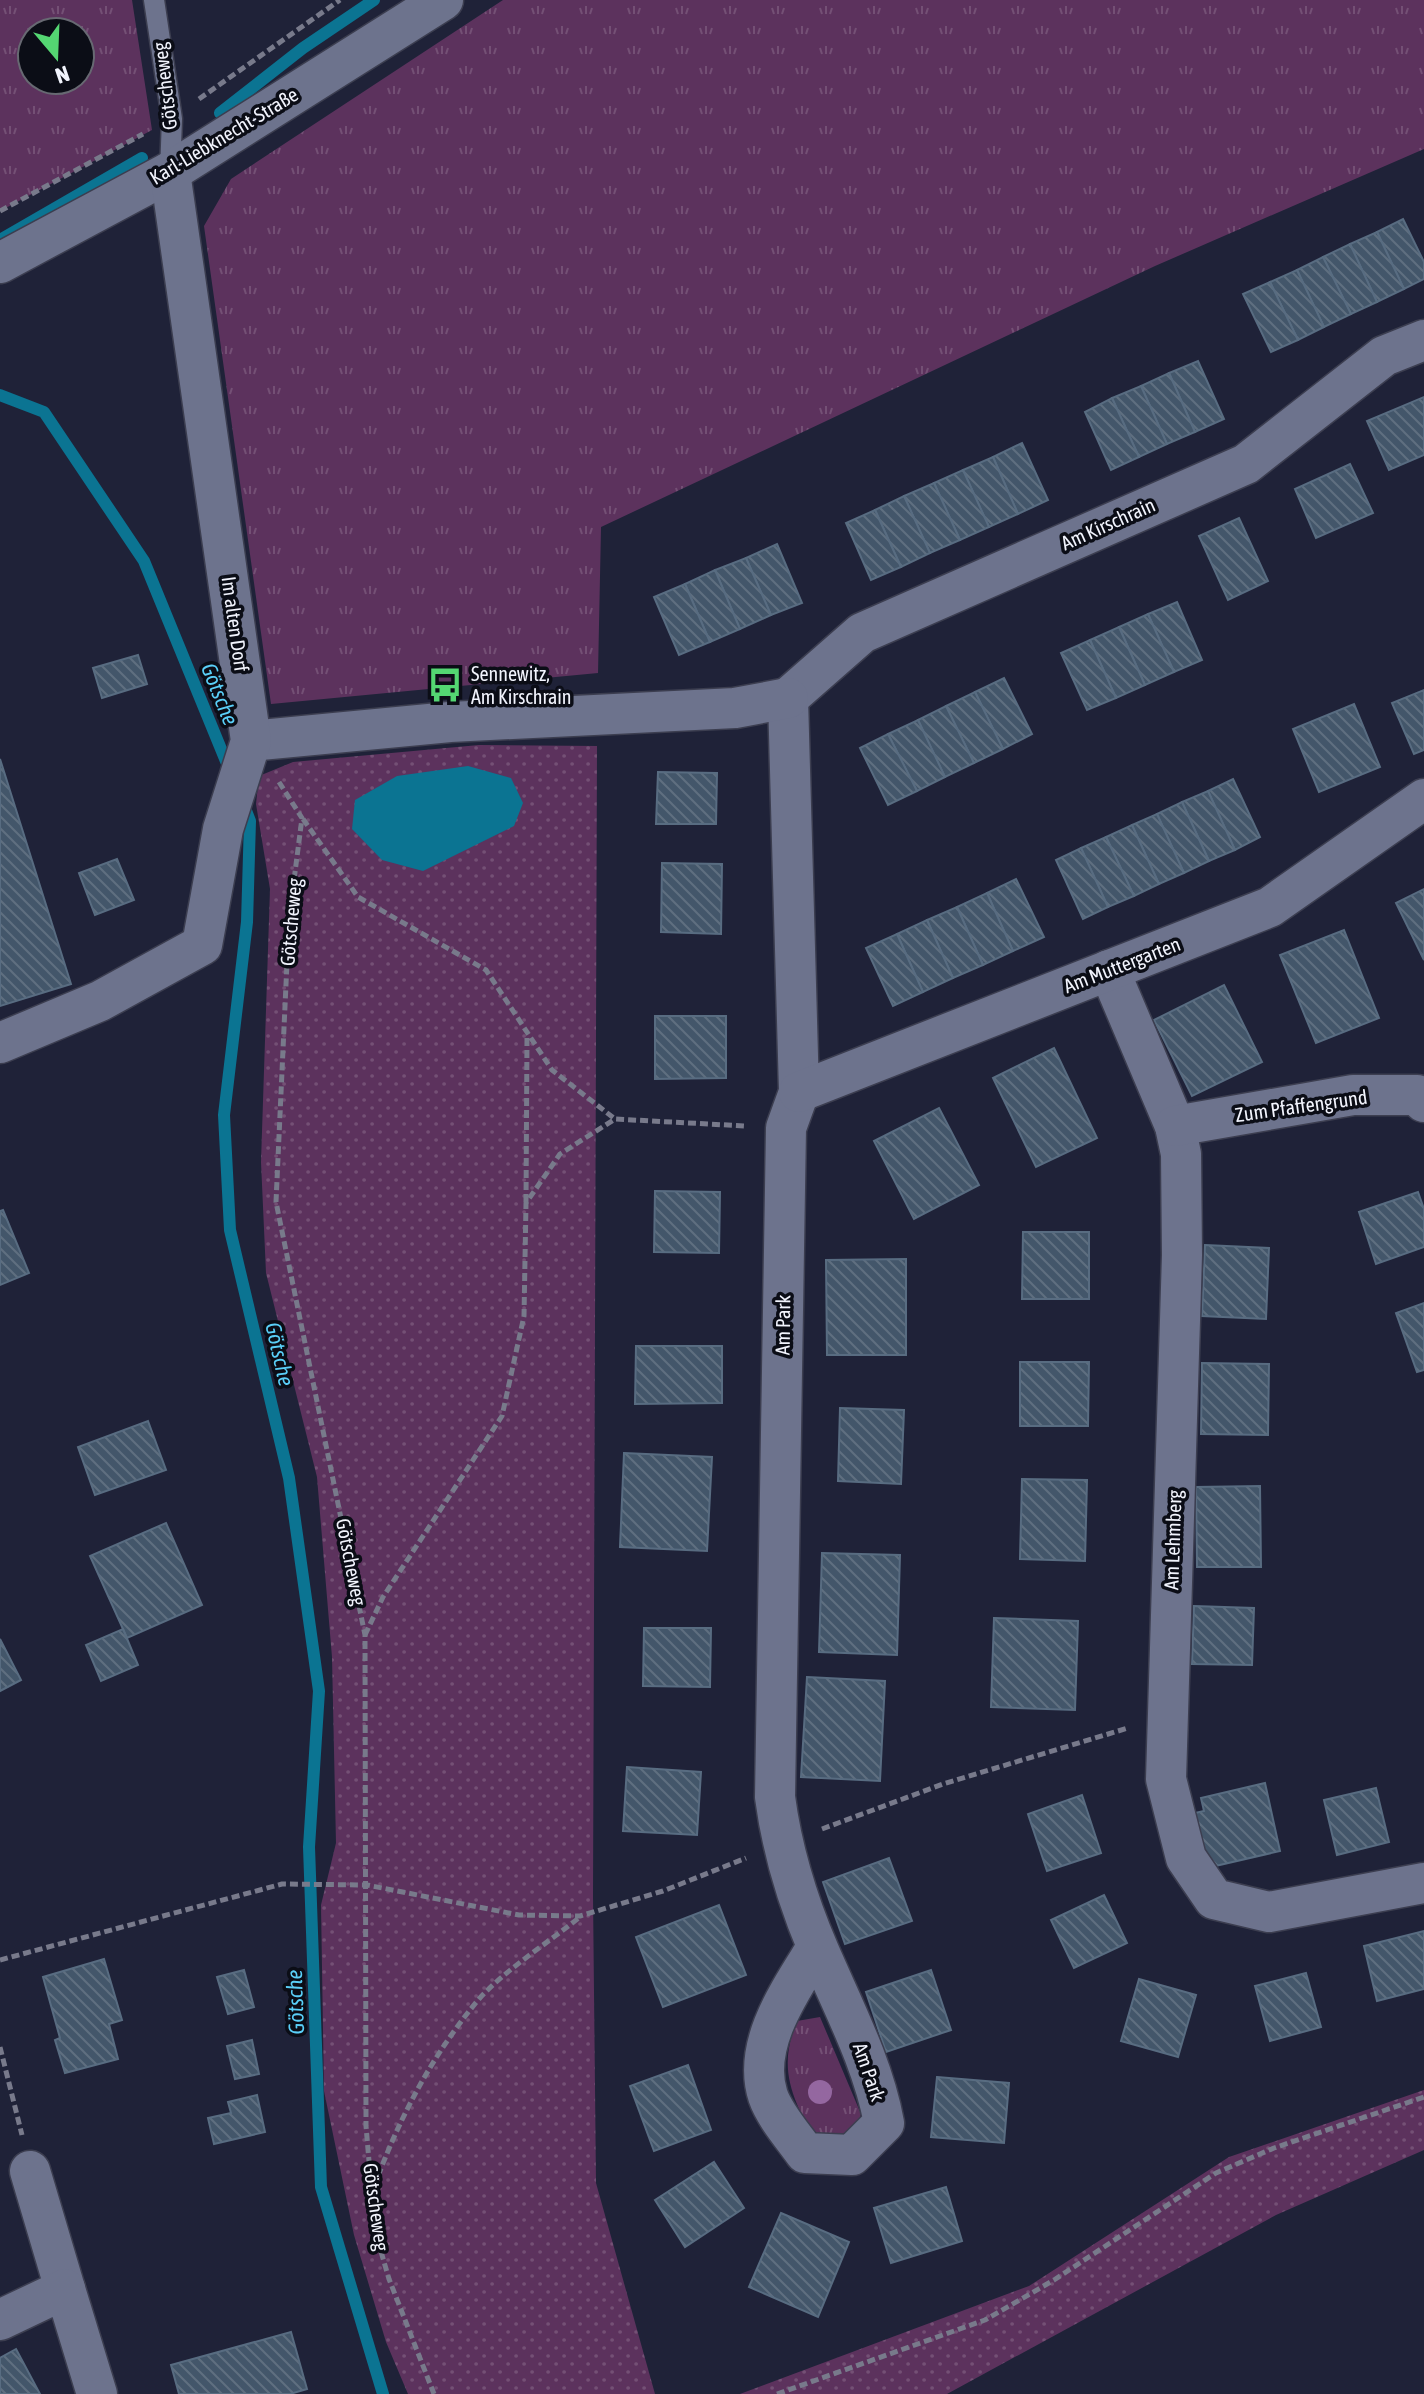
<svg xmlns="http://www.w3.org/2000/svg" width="1424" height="2394" viewBox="0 0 1424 2394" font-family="'Asap Condensed',sans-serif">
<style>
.grass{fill:url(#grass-tufts);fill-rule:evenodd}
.park{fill:url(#park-dots)}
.water{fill:#0b7492}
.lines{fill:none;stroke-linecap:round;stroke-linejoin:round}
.stream{stroke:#0b7492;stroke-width:12}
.building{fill:url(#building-back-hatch);stroke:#586c81;stroke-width:2}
.lane-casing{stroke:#3c3e50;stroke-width:23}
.street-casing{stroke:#3c3e50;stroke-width:43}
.path{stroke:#787a8b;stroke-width:5;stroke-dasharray:8 4;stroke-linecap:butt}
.lane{stroke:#6d738d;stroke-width:20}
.street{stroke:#6d738d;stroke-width:40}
.tree{fill:#9467a0}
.labels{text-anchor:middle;stroke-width:7;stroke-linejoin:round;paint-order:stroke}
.street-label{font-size:20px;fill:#f2f4fd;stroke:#0b0d16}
.poi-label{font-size:20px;fill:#f2f4fd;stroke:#0b0d16;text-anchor:start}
.water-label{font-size:22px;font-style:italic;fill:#5acff8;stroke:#0b0d16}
</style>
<defs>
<pattern id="grass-tufts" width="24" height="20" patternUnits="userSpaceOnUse" patternTransform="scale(2)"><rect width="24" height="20" fill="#5c325d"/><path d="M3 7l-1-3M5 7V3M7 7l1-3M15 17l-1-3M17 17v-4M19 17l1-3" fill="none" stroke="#745075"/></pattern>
<pattern id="park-dots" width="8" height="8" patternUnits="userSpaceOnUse" patternTransform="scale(2)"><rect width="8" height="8" fill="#5c325d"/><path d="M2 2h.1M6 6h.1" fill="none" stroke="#745075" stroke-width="1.8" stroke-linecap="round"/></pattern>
<pattern id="building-back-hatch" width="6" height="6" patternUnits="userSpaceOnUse" patternTransform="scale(2)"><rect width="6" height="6" fill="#43566a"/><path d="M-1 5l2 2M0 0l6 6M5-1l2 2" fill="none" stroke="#5f6f80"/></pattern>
</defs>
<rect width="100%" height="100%" fill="#1f2238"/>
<g class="grass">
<path d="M 0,0 L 132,0 L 152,130 L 0,211 ZM 80,32 L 80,80 L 32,80 L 32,32 Z"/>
<polygon points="503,0 1424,0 1424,149 1155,266 601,527 598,673 271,704 204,226 231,179"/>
<path d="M 820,2017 L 861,2114 L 854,2134 L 818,2146 C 794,2101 776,2071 797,2021 Z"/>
</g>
<g class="park">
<polygon points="479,745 597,746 593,1897 596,2183 655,2394 408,2394 386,2342 354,2235 324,2091 321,1905 336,1843 332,1657 317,1477 266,1273 261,1162 270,889 256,804 259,776 293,762"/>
<polygon points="1424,2090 1424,2150 1276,2215 947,2394 740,2394 1029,2286 1229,2157"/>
</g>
<polygon class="water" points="468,766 511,778 523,803 514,826 423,871 382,860 352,829 355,800 397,776"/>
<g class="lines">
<g class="stream">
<polyline points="220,113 303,48 374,0"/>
<polyline points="0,240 142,158"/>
<polyline points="0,395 44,412 144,561 230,771"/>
<polyline points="243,803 250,821 247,922 224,1115 230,1230 289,1478 319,1691 309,1847 321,2187 383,2394"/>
</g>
</g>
<g class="building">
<polygon points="1403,219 1424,262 1424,279 1404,289 1377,232"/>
<polygon points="1377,232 1404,289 1377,302 1350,244"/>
<polygon points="1350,244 1377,302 1351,314 1323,257"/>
<polygon points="1323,257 1351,314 1324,327 1297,270"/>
<polygon points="1297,270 1324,327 1298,340 1270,282"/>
<polygon points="1270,282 1298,340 1271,352 1243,294"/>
<polygon points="1198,361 1224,419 1195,432 1169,373"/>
<polygon points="1169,373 1195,432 1167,444 1141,386"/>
<polygon points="1141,386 1167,444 1139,457 1112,398"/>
<polygon points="1424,397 1424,455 1389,470 1367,421"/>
<polygon points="1112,398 1139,457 1111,470 1085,412"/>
<polygon points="1022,443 1048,500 1018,514 993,457"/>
<polygon points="993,457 1018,514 989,527 963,470"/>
<polygon points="1350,464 1373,513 1316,538 1295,489"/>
<polygon points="963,470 989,527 960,540 934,483"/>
<polygon points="934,483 960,540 930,553 904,496"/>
<polygon points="904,496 930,553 901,567 875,510"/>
<polygon points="875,510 901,567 871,580 846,523"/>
<polygon points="1239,518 1268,581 1228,600 1199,536"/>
<polygon points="777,544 802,603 771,615 746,558"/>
<polygon points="746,558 771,615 740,629 715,570"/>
<polygon points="715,570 740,629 710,642 685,584"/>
<polygon points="685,584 710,642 679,655 654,597"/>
<polygon points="1177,602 1202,660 1174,672 1148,614"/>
<polygon points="1148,614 1174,672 1145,685 1119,627"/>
<polygon points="1119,627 1145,685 1116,698 1090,640"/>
<polygon points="1090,640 1116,698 1087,710 1061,653"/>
<polygon points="138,655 147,684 102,698 93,668"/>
<polygon points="1004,678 1032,734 1003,749 975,692"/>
<polygon points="1424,690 1424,750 1414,754 1392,703"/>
<polygon points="975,692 1003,749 974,763 946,706"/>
<polygon points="1354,704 1380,767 1319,792 1293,729"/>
<polygon points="946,706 974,763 945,777 918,720"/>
<polygon points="918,720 945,777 917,791 888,734"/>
<polygon points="888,734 917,791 888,805 860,748"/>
<polygon points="0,759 71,984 0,1006"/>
<polygon points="658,772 717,773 716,824 656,824"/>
<polygon points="1233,779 1260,837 1235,850 1208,791"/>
<polygon points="1208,791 1235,850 1209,861 1182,802"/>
<polygon points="1182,802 1209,861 1184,873 1157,814"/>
<polygon points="1157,814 1184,873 1159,884 1132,825"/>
<polygon points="1132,825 1159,884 1134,896 1106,837"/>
<polygon points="1106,837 1134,896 1108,907 1081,848"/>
<polygon points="1081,848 1108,907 1083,919 1056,860"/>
<polygon points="117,859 134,900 95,915 79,873"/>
<polygon points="662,863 722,864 721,934 661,932"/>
<polygon points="1016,879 1044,937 1013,951 987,893"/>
<polygon points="1424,889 1424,960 1396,903"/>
<polygon points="987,893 1013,951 983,965 957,907"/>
<polygon points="957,907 983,965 953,978 927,920"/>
<polygon points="927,920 953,978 923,992 897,934"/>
<polygon points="1344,930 1379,1018 1316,1043 1280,955"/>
<polygon points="897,934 923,992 893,1006 866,948"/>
<polygon points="1224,985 1262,1062 1192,1096 1154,1020"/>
<polygon points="655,1016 726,1016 726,1078 655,1079"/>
<polygon points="1054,1048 1097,1138 1036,1167 993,1078"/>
<polygon points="939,1108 979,1185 914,1219 874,1141"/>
<polygon points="655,1191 720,1192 719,1253 654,1252"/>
<polygon points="1418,1192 1424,1209 1424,1247 1376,1264 1359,1212"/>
<polygon points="3,1210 29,1273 0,1285 0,1211"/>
<polygon points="1023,1232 1089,1232 1089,1299 1022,1299"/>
<polygon points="1205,1245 1269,1248 1266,1319 1202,1316"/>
<polygon points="906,1259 906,1355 827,1355 826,1260"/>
<polygon points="1424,1303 1424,1370 1417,1372 1396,1313"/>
<polygon points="636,1346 722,1346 722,1403 635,1404"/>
<polygon points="1020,1362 1089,1362 1088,1426 1020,1426"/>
<polygon points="1202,1363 1269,1364 1268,1435 1201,1434"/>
<polygon points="840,1408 904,1410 901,1484 838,1481"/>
<polygon points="148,1421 166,1470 95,1495 78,1447"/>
<polygon points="624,1453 712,1457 707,1551 620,1547"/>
<polygon points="1022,1479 1087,1480 1085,1561 1020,1559"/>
<polygon points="1260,1486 1261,1567 1197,1567 1196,1487"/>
<polygon points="166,1523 202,1605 127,1638 90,1556"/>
<polygon points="822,1553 900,1555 897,1655 819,1652"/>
<polygon points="1194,1606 1254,1608 1252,1665 1192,1664"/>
<polygon points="994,1618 1078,1621 1075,1710 991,1707"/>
<polygon points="644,1628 711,1628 710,1687 643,1686"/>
<polygon points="123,1629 138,1665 101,1681 86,1645"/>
<polygon points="0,1639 21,1680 0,1691"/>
<polygon points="807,1677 885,1681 880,1781 801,1777"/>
<polygon points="627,1767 701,1772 697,1835 623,1831"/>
<polygon points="1265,1783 1280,1851 1198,1870 1186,1815 1204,1811 1201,1798"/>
<polygon points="1376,1788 1389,1842 1337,1855 1324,1800"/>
<polygon points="1082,1795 1101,1853 1047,1871 1028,1814"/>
<polygon points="889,1858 912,1921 845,1944 823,1882"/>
<polygon points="1104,1895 1127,1943 1074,1968 1051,1920"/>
<polygon points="719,1905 746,1975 663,2007 636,1937"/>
<polygon points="1424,1931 1424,1989 1377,2001 1364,1946"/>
<polygon points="104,1959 122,2020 109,2024 118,2059 65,2073 55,2040 60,2038 43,1977"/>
<polygon points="244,1970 254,2007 228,2014 217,1977"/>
<polygon points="931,1970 951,2030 886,2052 866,1992"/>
<polygon points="1306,1973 1321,2027 1270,2041 1255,1986"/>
<polygon points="1139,1979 1196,1995 1178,2057 1121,2041"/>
<polygon points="252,2040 259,2074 235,2079 227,2046"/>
<polygon points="688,2065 711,2130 654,2151 630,2086"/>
<polygon points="937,2077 1009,2083 1004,2143 931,2137"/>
<polygon points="257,2095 265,2132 214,2144 208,2118 231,2113 228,2102"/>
<polygon points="714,2162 744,2208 685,2247 655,2200"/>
<polygon points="946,2187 962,2241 891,2263 874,2208"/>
<polygon points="781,2213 849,2242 818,2317 749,2287"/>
<polygon points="291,2332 307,2389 290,2394 179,2394 171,2365"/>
<polygon points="16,2349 40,2394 0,2394 0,2358"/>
</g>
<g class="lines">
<g class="lane-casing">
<polyline id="lane" points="154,0 172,119 170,172"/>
</g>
<g class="street-casing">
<g id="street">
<polyline points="0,263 170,172 443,0"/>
<path d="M 788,698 L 799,1092 L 786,1128 L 775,1797 C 782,1850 798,1902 819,1951 C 843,2007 873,2063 884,2123 L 852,2155 L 805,2153 C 793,2136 775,2116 768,2096 C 751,2044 792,1988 817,1947"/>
<polyline points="788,698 862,633 1246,464 1384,356 1424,340"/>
<polyline points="251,741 450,722 735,708 788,698"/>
<polyline points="1109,970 1175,1126 1181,1154 1182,1255 1166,1779 1186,1858 1214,1899 1269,1912 1424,1883"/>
<polyline points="0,1043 100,1001 202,945 223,829 251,741 170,172"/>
<polyline points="799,1092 1270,907 1424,799"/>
<polyline points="1175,1126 1353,1095 1417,1095 1424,1102"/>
<polyline points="30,2171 65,2289"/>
<polyline points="0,2320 65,2289 97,2394"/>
</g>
</g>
<g class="path">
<polyline points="199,99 340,0"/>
<polyline points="0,211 143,134"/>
<polyline points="279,782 302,818 289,919 276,1202 365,1635 366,2126 375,2231 389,2279 434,2394"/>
<polyline points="303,819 358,897 486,970 552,1070 615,1119"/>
<polyline points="526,1202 527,1036"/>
<polyline points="365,1635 383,1597 502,1416 524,1316 526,1203 560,1154 615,1119 745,1126"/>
<polyline points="822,1829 943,1784 1128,1728"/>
<polyline points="0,1960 282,1884 367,1885 519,1915 580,1916 663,1891 746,1858"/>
<polyline points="0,2047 22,2135"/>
<path d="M 374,2187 C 399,2118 432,2055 479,1999 C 505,1970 549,1942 580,1917"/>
<polyline points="777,2394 985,2320 1054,2280 1216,2173 1274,2148 1424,2097"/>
</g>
<use href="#lane" class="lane"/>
<use href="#street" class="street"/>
</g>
<circle class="tree" cx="820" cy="2092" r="12"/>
<defs>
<g id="bus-bare" transform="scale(2.76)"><path d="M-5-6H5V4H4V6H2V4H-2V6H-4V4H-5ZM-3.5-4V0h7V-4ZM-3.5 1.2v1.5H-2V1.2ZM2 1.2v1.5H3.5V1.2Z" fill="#54d672" stroke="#0b0d16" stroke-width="2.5" paint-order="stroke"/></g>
</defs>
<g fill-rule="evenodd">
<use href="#bus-bare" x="445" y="685"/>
</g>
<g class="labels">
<g class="street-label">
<text transform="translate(165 86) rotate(-97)" y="7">Götscheweg</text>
<text transform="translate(224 136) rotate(-31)" y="7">Karl-Liebknecht-Straße</text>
<text transform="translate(1108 524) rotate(-24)" y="7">Am Kirschrain</text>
<text transform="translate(235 624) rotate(82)" y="7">Im alten Dorf</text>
<text transform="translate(291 922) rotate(-85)" y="7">Götscheweg</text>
<text transform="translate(1122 965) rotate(-21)" y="7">Am Muttergarten</text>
<text transform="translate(1301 1106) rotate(-8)" y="7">Zum Pfaffengrund</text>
<text transform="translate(783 1325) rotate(-89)" y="7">Am Park</text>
<text transform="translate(1173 1540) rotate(-88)" y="7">Am Lehmberg</text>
<text transform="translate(351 1562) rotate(79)" y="7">Götscheweg</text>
<text transform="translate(869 2072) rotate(71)" y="7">Am Park</text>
<text transform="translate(376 2207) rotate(82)" y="7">Götscheweg</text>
</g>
<g class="poi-label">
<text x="471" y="681">Sennewitz,<tspan x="471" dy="23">Am Kirschrain</tspan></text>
</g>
<g class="water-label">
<text transform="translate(220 694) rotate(68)" y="8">Götsche</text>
<text transform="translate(280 1354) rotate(77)" y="8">Götsche</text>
<text transform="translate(295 2002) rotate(-92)" y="8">Götsche</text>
</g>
</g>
<g transform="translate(56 56) rotate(161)"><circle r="38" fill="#0b0d16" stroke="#676972" stroke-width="2"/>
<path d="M0-6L14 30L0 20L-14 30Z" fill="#54d672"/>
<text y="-12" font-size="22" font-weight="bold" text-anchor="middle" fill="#f2f4fd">N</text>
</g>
</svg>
